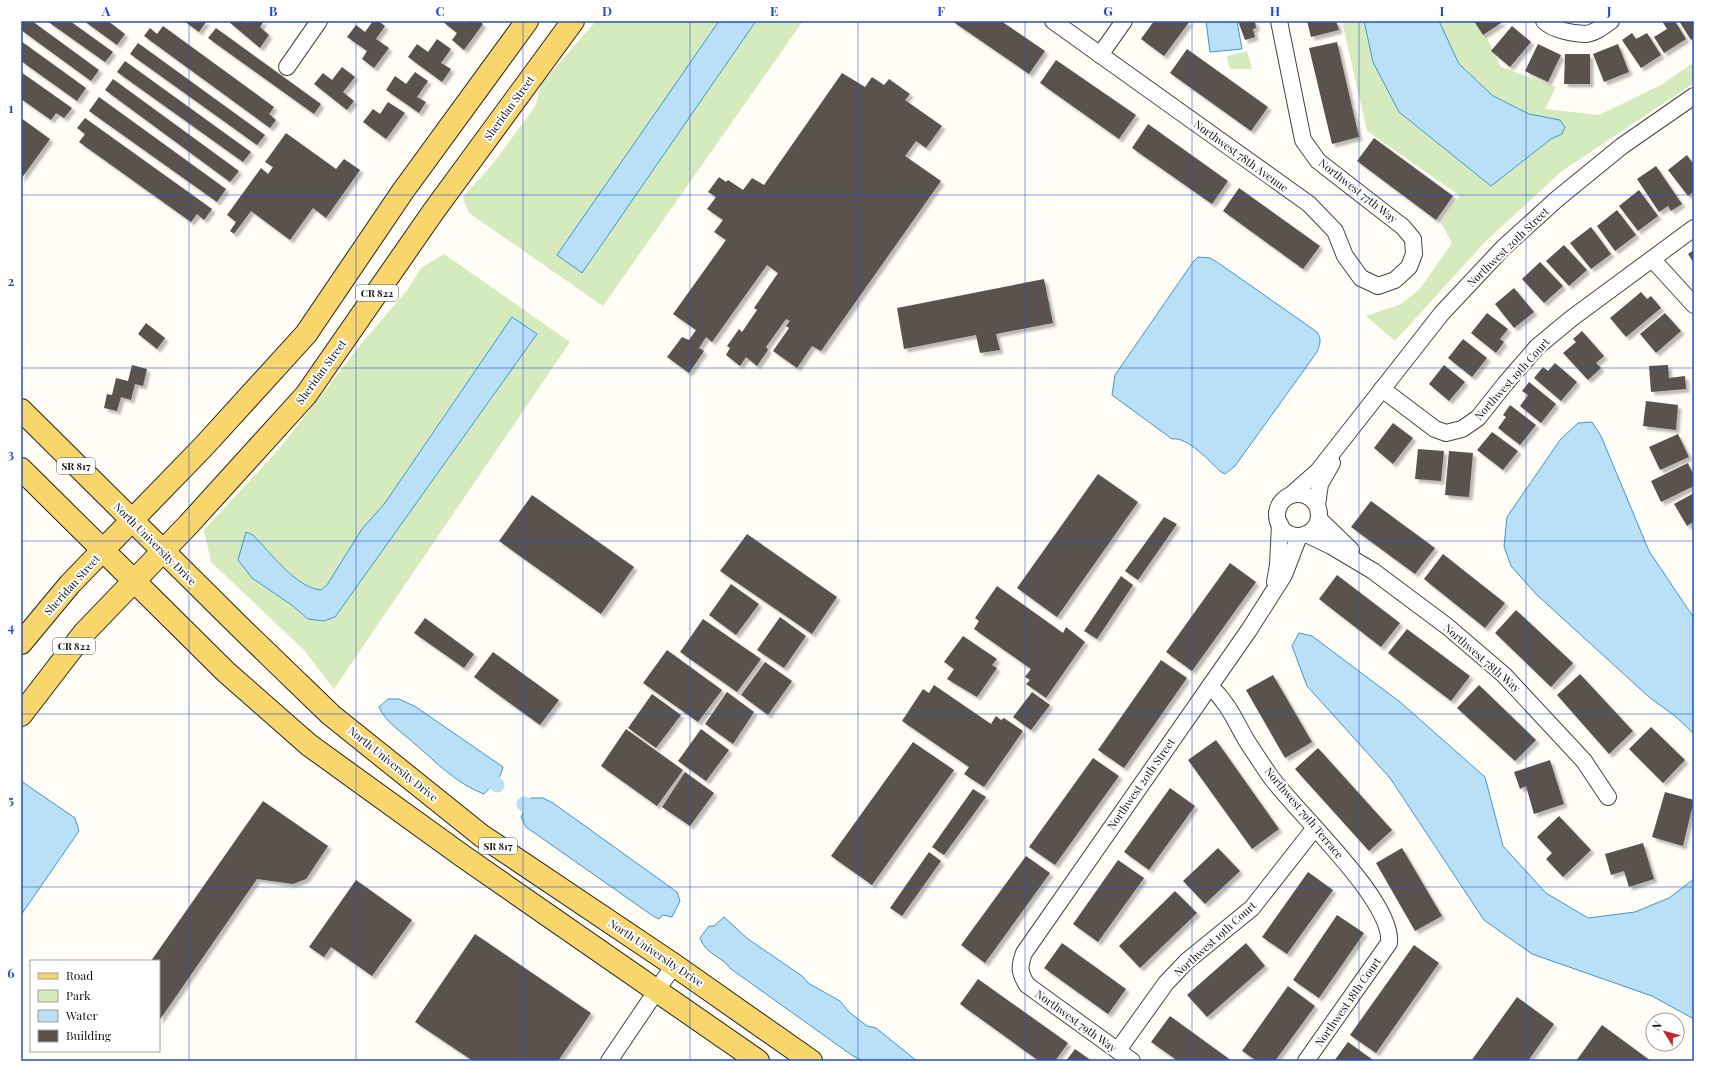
<svg xmlns="http://www.w3.org/2000/svg" width="1715" height="1082" viewBox="0 0 1715 1082" font-family="'Playfair Display',serif">
<style>
.green{fill:#d5ebbd}
.water{fill:#b9e0f7;stroke:#3f96cf}
.lines{fill:none;stroke-linecap:round;stroke-linejoin:round}
.canal{stroke:#b9e0f7;stroke-width:15}
.building{fill:#5a524d;filter:url(#shadow)}
.street-casing{stroke:#444;stroke-width:18}
.primary-casing{stroke:#222;stroke-width:24}
.street{stroke:#fff;stroke-width:16}
.primary{stroke:#f9d66b;stroke-width:22}
.grid{fill:none;stroke:#1d4ed8;stroke-width:1;stroke-opacity:0.55}
.labels{text-anchor:middle;stroke-width:4;stroke-linejoin:round;paint-order:stroke}
.shield{fill:#fff;stroke:#585858;stroke-width:1}
.shield-label{font-size:10px;font-weight:bold;fill:#111}
.street-label{font-size:11px;fill:#111;stroke:#fff}
.neatline{fill:none;stroke:#1d4ed8;stroke-width:1.5}
.grid-label{font-size:13px;text-anchor:middle;font-weight:bold;fill:#1d4ed8}
</style>
<defs>
<filter id="shadow"><feDropShadow dx="3.5" dy="3.5" stdDeviation="1" flood-color="#0004"/></filter>
</defs>
<rect width="100%" height="100%" fill="#fffdf5"/>
<g class="green">
<polygon points="596,21 803,21 603,306 469,213 463,197 492,165 536,105 541,84"/>
<polygon points="1342,21 1479,21 1501,67 1556,87 1545,109 1599,115 1661,85 1694,62 1694,83 1562,171 1486,241 1395,341 1366,316 1401,304 1419,290 1452,243 1441,223 1460,196 1367,131"/>
<polygon points="1247,51 1252,69 1231,69 1228,64 1227,56"/>
<polygon points="444,254 570,342 334,689 304,650 211,562 204,530 279,449 361,344 408,289 421,268"/>
</g>
<g class="water">
<polygon points="719,21 756,21 582,273 557,255"/>
<polygon points="1206,21 1237,21 1242,49 1210,52"/>
<polygon points="1364,21 1439,21 1459,64 1493,96 1529,114 1560,120 1565,127 1562,134 1551,139 1491,186 1399,112 1373,62"/>
<path d="M 1198,257 L 1210,258 L 1217,262 L 1317,332 C 1322,340 1320,344 1317,352 L 1235,466 L 1225,474 L 1221,472 C 1210,462 1187,436 1172,439 L 1112,395 L 1115,375 L 1193,262 Z"/>
<path d="M 512,317 L 537,334 L 335,617 L 324,621 L 308,619 L 293,606 L 252,578 L 238,560 L 246,532 L 253,535 C 270,552 296,588 321,590 L 327,585 L 362,529 L 385,503 Z"/>
<polygon points="1592,422 1601,436 1649,551 1694,618 1694,734 1675,716 1649,697 1537,595 1511,566 1504,546 1507,517 1560,440 1578,423"/>
<polygon points="1299,633 1312,636 1400,702 1485,777 1503,846 1546,893 1588,918 1635,912 1669,898 1694,879 1694,1019 1652,996 1532,954 1484,920 1390,778 1307,686 1292,646"/>
<path d="M 388,699 L 399,699 L 416,707 L 503,767 L 500,776 L 484,794 C 457,784 437,763 415,744 C 403,733 385,722 379,707 Z"/>
<polygon points="21,781 75,818 79,831 21,915"/>
<polygon points="531,798 543,798 553,803 677,892 680,901 672,917 663,915 659,919 653,916 526,827 521,817"/>
<path d="M 724,917 L 748,939 L 802,976 L 808,983 L 840,1001 L 849,1012 L 867,1026 L 876,1028 L 917,1061 L 863,1061 L 853,1056 L 731,969 C 722,956 706,955 700,938 L 709,926 L 714,926 Z"/>
</g>
<g class="lines">
<g class="canal">
<polyline points="478,771 497,785"/>
<polyline points="524,804 544,817"/>
</g>
</g>
<g class="building">
<polygon points="21,21 32,21 99,70 91,81 21,30"/>
<polygon points="47,21 70,21 113,52 105,62"/>
<polygon points="84,21 108,21 125,34 117,45"/>
<polygon points="184,21 205,21 206,22 199,32"/>
<polygon points="228,21 244,21 247,23 249,21 264,21 260,27 269,35 260,48"/>
<polygon points="373,21 378,21 385,26 376,39 389,48 374,68 362,59 367,51 347,37 356,25 365,32"/>
<polygon points="442,21 463,21 465,23 467,21 479,21 483,24 464,50 452,40 457,33"/>
<polygon points="952,21 1001,21 1045,51 1029,74"/>
<polygon points="1154,21 1190,21 1164,56 1141,39"/>
<polygon points="1238,21 1255,21 1256,28 1253,29 1255,37 1245,40"/>
<polygon points="1307,21 1336,21 1339,30 1311,37"/>
<polygon points="1474,21 1504,21 1483,35"/>
<polygon points="1662,21 1675,21 1686,39 1664,53 1654,37 1667,29"/>
<polygon points="1679,21 1694,21 1694,38 1691,40"/>
<polygon points="163,26 274,107 269,114 276,120 270,128 144,36 150,28 157,34"/>
<polygon points="1512,26 1531,42 1510,67 1491,51"/>
<polygon points="216,28 321,104 314,114 208,38"/>
<polygon points="1632,33 1636,39 1647,33 1661,55 1641,68 1622,40"/>
<polygon points="437,39 451,49 441,63 451,69 442,82 408,57 417,44 428,52"/>
<polygon points="21,41 86,88 77,101 21,61"/>
<polygon points="1337,42 1359,137 1332,144 1309,48"/>
<polygon points="138,43 265,135 257,145 130,54"/>
<polygon points="1538,44 1561,55 1548,82 1525,71"/>
<polygon points="1618,44 1629,72 1604,82 1593,54"/>
<polygon points="1187,49 1268,107 1251,131 1170,73"/>
<polygon points="1565,54 1590,54 1590,84 1564,84"/>
<polygon points="1056,60 1136,115 1119,139 1040,83"/>
<polygon points="125,61 251,152 243,162 117,72"/>
<polygon points="342,67 355,77 343,92 354,101 347,110 314,84 323,73 332,80"/>
<polygon points="21,72 72,108 64,118 56,113 51,120 21,99"/>
<polygon points="415,72 428,81 417,97 426,102 419,113 386,90 395,76 406,84"/>
<polygon points="842,73 865,87 872,77 884,85 889,79 910,94 905,100 942,126 926,148 916,141 905,156 941,181 821,351 812,346 797,368 773,351 789,328 786,326 790,321 786,319 766,347 768,350 757,366 746,357 740,366 726,355 730,348 727,346 739,329 742,332 757,310 754,308 778,273 767,265 712,342 706,337 699,348 704,351 689,373 667,357 682,337 689,340 696,330 673,314 726,240 714,232 723,220 707,209 716,197 708,192 719,177 726,182 728,180 743,190 752,178 764,185"/>
<polygon points="113,79 239,171 230,182 105,90"/>
<polygon points="99,97 226,189 217,202 89,111"/>
<polygon points="388,102 405,113 386,139 363,122 373,109 380,114"/>
<polygon points="21,118 50,139 21,179"/>
<polygon points="85,118 212,209 204,220 197,214 191,222 79,142 85,134 77,128"/>
<polygon points="1148,124 1228,181 1212,204 1132,148"/>
<polygon points="286,133 336,169 344,159 360,170 326,218 313,208 290,240 251,211 234,234 230,231 236,222 227,215 261,168 268,174 273,167 265,162"/>
<polygon points="1374,138 1453,196 1436,220 1357,161"/>
<polygon points="1687,155 1694,165 1694,191 1688,196 1668,170"/>
<polygon points="1656,166 1682,204 1671,211 1668,206 1659,212 1637,179"/>
<polygon points="1239,188 1320,246 1303,269 1223,211"/>
<polygon points="1639,190 1658,216 1638,231 1619,206"/>
<polygon points="1617,210 1636,235 1615,251 1597,226"/>
<polygon points="1591,227 1611,254 1591,269 1570,243"/>
<polygon points="1564,245 1587,270 1569,286 1546,261"/>
<polygon points="1694,250 1694,263 1688,254"/>
<polygon points="1540,262 1563,286 1544,303 1522,279"/>
<polygon points="1044,279 1053,323 996,334 1000,350 980,353 976,335 904,349 897,308"/>
<polygon points="1514,288 1534,312 1514,328 1495,304"/>
<polygon points="1641,292 1647,299 1651,296 1661,308 1626,337 1610,318"/>
<polygon points="1487,313 1508,329 1500,339 1504,342 1496,353 1471,333"/>
<polygon points="1665,313 1681,331 1656,353 1640,334"/>
<polygon points="146,323 165,338 157,349 138,334"/>
<polygon points="1582,331 1604,356 1596,363 1601,368 1588,380 1563,353 1576,342 1573,339"/>
<polygon points="1463,339 1487,358 1472,377 1448,358"/>
<polygon points="1555,363 1577,382 1561,401 1534,378 1543,367 1548,371"/>
<polygon points="132,365 147,369 143,386 135,384 131,400 121,397 117,411 104,408 107,394 112,395 116,378 128,381"/>
<polygon points="1444,365 1465,382 1449,401 1429,384"/>
<polygon points="1668,365 1669,378 1685,376 1686,389 1651,392 1649,366"/>
<polygon points="1529,382 1556,404 1541,423 1520,406 1528,395 1522,391"/>
<polygon points="1646,401 1678,405 1676,430 1643,426"/>
<polygon points="1510,405 1536,425 1520,445 1498,428 1506,417 1503,415"/>
<polygon points="1393,423 1413,438 1393,464 1374,448"/>
<polygon points="1492,432 1518,451 1503,470 1477,450"/>
<polygon points="1678,434 1689,457 1660,470 1649,447"/>
<polygon points="1418,449 1444,451 1441,481 1415,479"/>
<polygon points="1449,451 1473,453 1469,497 1445,495"/>
<polygon points="1688,463 1692,472 1694,471 1694,486 1661,502 1651,481"/>
<polygon points="1098,474 1138,502 1057,617 1017,588"/>
<polygon points="1694,493 1694,521 1687,526 1674,504"/>
<polygon points="532,495 634,567 601,614 499,541"/>
<polygon points="1371,501 1435,548 1415,574 1351,527"/>
<polygon points="1164,517 1177,524 1138,580 1125,571"/>
<polygon points="747,534 837,597 812,634 720,571"/>
<polygon points="1443,554 1505,603 1485,628 1424,579"/>
<polygon points="1230,563 1256,582 1192,671 1166,652"/>
<polygon points="1337,575 1400,623 1381,647 1319,599"/>
<polygon points="1121,576 1133,585 1097,639 1084,631"/>
<polygon points="731,584 759,604 736,635 709,615"/>
<polygon points="997,586 1063,633 1066,627 1085,642 1046,698 1026,684 1030,680 1025,677 1031,669 974,629 979,621 975,618"/>
<polygon points="1516,610 1573,663 1551,687 1495,633"/>
<polygon points="780,617 806,636 784,668 757,650"/>
<polygon points="425,618 474,654 464,668 414,633"/>
<polygon points="703,619 761,659 737,692 680,652"/>
<polygon points="1407,629 1470,676 1451,701 1388,653"/>
<polygon points="963,636 997,659 992,665 997,668 977,697 947,679 954,669 944,662"/>
<polygon points="667,650 722,690 698,722 643,683"/>
<polygon points="493,652 559,700 540,725 474,677"/>
<polygon points="1161,660 1187,678 1124,768 1098,750"/>
<polygon points="765,662 792,681 768,715 741,695"/>
<polygon points="1580,674 1633,731 1609,754 1557,695"/>
<polygon points="1273,675 1312,742 1285,758 1246,690"/>
<polygon points="934,685 991,724 996,716 1001,720 1004,718 1023,731 984,787 964,774 969,767 902,721 923,689 929,693"/>
<polygon points="1479,685 1536,740 1515,761 1457,708"/>
<polygon points="727,692 754,712 733,744 705,724"/>
<polygon points="1032,692 1050,705 1031,730 1013,717"/>
<polygon points="652,694 681,715 656,748 628,728"/>
<polygon points="1651,727 1685,760 1663,783 1629,749"/>
<polygon points="626,729 683,770 657,806 601,766"/>
<polygon points="701,729 729,750 706,781 678,761"/>
<polygon points="1216,740 1279,829 1252,849 1188,760"/>
<polygon points="913,742 954,770 872,885 831,856"/>
<polygon points="1318,748 1392,830 1369,851 1295,769"/>
<polygon points="1093,758 1119,776 1055,865 1029,847"/>
<polygon points="1550,760 1564,804 1534,814 1526,786 1520,789 1514,772"/>
<polygon points="685,772 714,793 690,826 662,807"/>
<polygon points="1170,788 1195,806 1149,870 1124,852"/>
<polygon points="973,789 986,797 944,855 932,847"/>
<polygon points="1665,792 1694,800 1683,846 1652,837"/>
<polygon points="263,801 328,846 306,879 293,884 257,879 159,1021 159,961 151,961"/>
<polygon points="1559,816 1591,850 1563,877 1546,859 1552,853 1537,837"/>
<polygon points="1643,843 1654,879 1629,887 1624,871 1611,875 1605,854"/>
<polygon points="1218,848 1240,871 1205,904 1183,881"/>
<polygon points="1402,848 1442,916 1415,931 1376,863"/>
<polygon points="929,852 941,861 902,916 890,908"/>
<polygon points="1026,856 1050,873 985,963 961,945"/>
<polygon points="1118,860 1144,878 1098,942 1073,924"/>
<polygon points="1308,872 1333,890 1287,954 1262,937"/>
<polygon points="356,880 412,920 372,976 331,947 324,957 309,947"/>
<polygon points="1175,891 1197,913 1140,968 1119,946"/>
<polygon points="1337,915 1364,933 1319,998 1293,980"/>
<polygon points="475,934 591,1013 558,1061 473,1061 415,1022"/>
<polygon points="1062,943 1126,989 1108,1014 1044,968"/>
<polygon points="1246,943 1265,966 1207,1017 1187,995"/>
<polygon points="1414,945 1439,963 1376,1053 1350,1035"/>
<polygon points="978,979 1068,1043 1055,1061 1039,1061 960,1004"/>
<polygon points="1288,986 1315,1006 1275,1061 1257,1061 1242,1051"/>
<polygon points="1517,997 1554,1024 1528,1061 1471,1061"/>
<polygon points="1170,1016 1232,1061 1178,1061 1151,1042"/>
<polygon points="1602,1025 1651,1061 1576,1061"/>
<polygon points="1348,1042 1373,1060 1372,1061 1334,1061"/>
<polygon points="1075,1049 1092,1061 1066,1061"/>
</g>
<g class="lines">
<g class="street-casing">
<g id="street">
<polyline points="1053,21 1309,204 1335,231 1345,256 1361,278 1378,286 1395,280 1409,267 1414,254 1413,239 1403,227 1318,161 1303,140 1279,21"/>
<path d="M 1544,21 C 1553,30 1574,34 1586,34 C 1595,33 1604,26 1611,21"/>
<polyline points="1100,55 1124,21"/>
<polyline points="287,67 319,21"/>
<polyline points="1653,260 1694,305"/>
<polyline points="1382,389 1435,429 1446,433 1462,429 1478,418 1505,384 1537,347 1572,318 1694,228"/>
<polyline points="1292,494 1318,471 1442,313 1503,248 1557,199 1622,146 1694,96"/>
<circle cx="1298" cy="515" r="21"/>
<polyline points="1317,505 1320,484 1332,463"/>
<polyline points="1319,519 1351,550"/>
<polyline points="1306,534 1331,546 1373,571 1448,627 1504,675 1584,761 1608,797"/>
<polyline points="1275,582 1278,565 1280,524"/>
<path d="M 1210,686 C 1227,702 1234,718 1245,738 C 1253,751 1262,764 1270,776 C 1297,813 1394,901 1389,943 L 1306,1061"/>
<polyline points="1118,1050 1166,983 1187,961 1252,908 1314,829"/>
<polyline points="609,1061 674,965"/>
<path d="M 1132,1061 L 1027,985 C 1019,972 1019,967 1024,953 L 1249,630 L 1284,575 L 1299,536"/>
</g>
</g>
<g class="primary-casing">
<g id="primary">
<polyline points="21,410 243,630 331,715 482,836 674,965 811,1061"/>
<polyline points="21,469 226,672 309,745 464,857 758,1061"/>
<polyline points="21,643 70,584 204,446 306,334 403,191 527,21"/>
<polyline points="21,715 84,633 188,525 306,395 433,212 573,21"/>
</g>
</g>
<use href="#street" class="street"/>
<use href="#primary" class="primary"/>
</g>
<path class="grid" d="M 189,21 L 189,1061M 356,21 L 356,1061M 523,21 L 523,1061M 690,21 L 690,1061M 858,21 L 858,1061M 1025,21 L 1025,1061M 1192,21 L 1192,1061M 1359,21 L 1359,1061M 1526,21 L 1526,1061M 21,195 L 1694,195M 21,368 L 1694,368M 21,541 L 1694,541M 21,714 L 1694,714M 21,887 L 1694,887"/>
<g class="labels">
<g class="shield">
<rect x="356" y="285" width="42" height="16" rx="3"/>
<rect x="57" y="458" width="38" height="16" rx="3"/>
<rect x="53" y="638" width="42" height="16" rx="3"/>
<rect x="479" y="838" width="38" height="16" rx="3"/>
</g>
<g class="shield-label">
<text x="377" y="297">CR 822</text>
<text x="76" y="470">SR 817</text>
<text x="74" y="650">CR 822</text>
<text x="498" y="850">SR 817</text>
</g>
<g class="street-label">
<text transform="translate(509 108) rotate(-54)" y="4">Sheridan Street</text>
<text transform="translate(1241 156) rotate(36)" y="4">Northwest 78th Avenue</text>
<text transform="translate(1358 191) rotate(38)" y="4">Northwest 77th Way</text>
<text transform="translate(1508 247) rotate(-44)" y="4">Northwest 20th Street</text>
<text transform="translate(321 372) rotate(-54)" y="4">Sheridan Street</text>
<text transform="translate(1512 379) rotate(-48)" y="4">Northwest 19th Court</text>
<text transform="translate(155 544) rotate(45)" y="4">North University Drive</text>
<text transform="translate(72 585) rotate(-48)" y="4">Sheridan Street</text>
<text transform="translate(1482 658) rotate(41)" y="4">Northwest 78th Way</text>
<text transform="translate(393 764) rotate(39)" y="4">North University Drive</text>
<text transform="translate(1141 784) rotate(-55)" y="4">Northwest 20th Street</text>
<text transform="translate(1304 813) rotate(50)" y="4">Northwest 79th Terrace</text>
<text transform="translate(1215 939) rotate(-42)" y="4">Northwest 19th Court</text>
<text transform="translate(656 953) rotate(34)" y="4">North University Drive</text>
<text transform="translate(1348 1002) rotate(-55)" y="4">Northwest 18th Court</text>
<text transform="translate(1076 1021) rotate(36)" y="4">Northwest 79th Way</text>
</g>
</g>
<rect width="1715" height="1082" fill="none" stroke="#ffffff" stroke-width="44"/>
<rect x="30" y="960" width="130" height="92" fill="#ffffff" stroke="#a0a0a0"/>
<rect x="38" y="973" width="20" height="6" fill="#f9d66b" stroke="#a0a0a0"/>
<text x="66" y="980" font-size="12" fill="#111111">Road</text>
<rect x="38" y="990" width="20" height="12" fill="#d5ebbd" stroke="#a0a0a0"/>
<text x="66" y="1000" font-size="12" fill="#111111">Park</text>
<rect x="38" y="1010" width="20" height="12" fill="#b9e0f7" stroke="#a0a0a0"/>
<text x="66" y="1020" font-size="12" fill="#111111">Water</text>
<rect x="38" y="1030" width="20" height="12" fill="#5a524d" stroke="#a0a0a0"/>
<text x="66" y="1040" font-size="12" fill="#111111">Building</text>
<g transform="translate(1665 1032) rotate(307)"><circle r="19" fill="#ffffff" stroke="#a0a0a0"/>
<path d="M0-3L7 15L0 10L-7 15Z" fill="#c4262e"/>
<text y="-6" font-size="11" font-weight="bold" text-anchor="middle" fill="#111111">N</text>
</g>
<rect x="22" y="22" width="1671" height="1038" class="neatline"/>
<g class="grid-label">
<text x="106" y="16">A</text>
<text x="273" y="16">B</text>
<text x="440" y="16">C</text>
<text x="607" y="16">D</text>
<text x="774" y="16">E</text>
<text x="941" y="16">F</text>
<text x="1108" y="16">G</text>
<text x="1275" y="16">H</text>
<text x="1442" y="16">I</text>
<text x="1609" y="16">J</text>
<text x="11" y="113">1</text>
<text x="11" y="286">2</text>
<text x="11" y="459">3</text>
<text x="11" y="632">4</text>
<text x="11" y="805">5</text>
<text x="11" y="978">6</text>
</g>
</svg>
